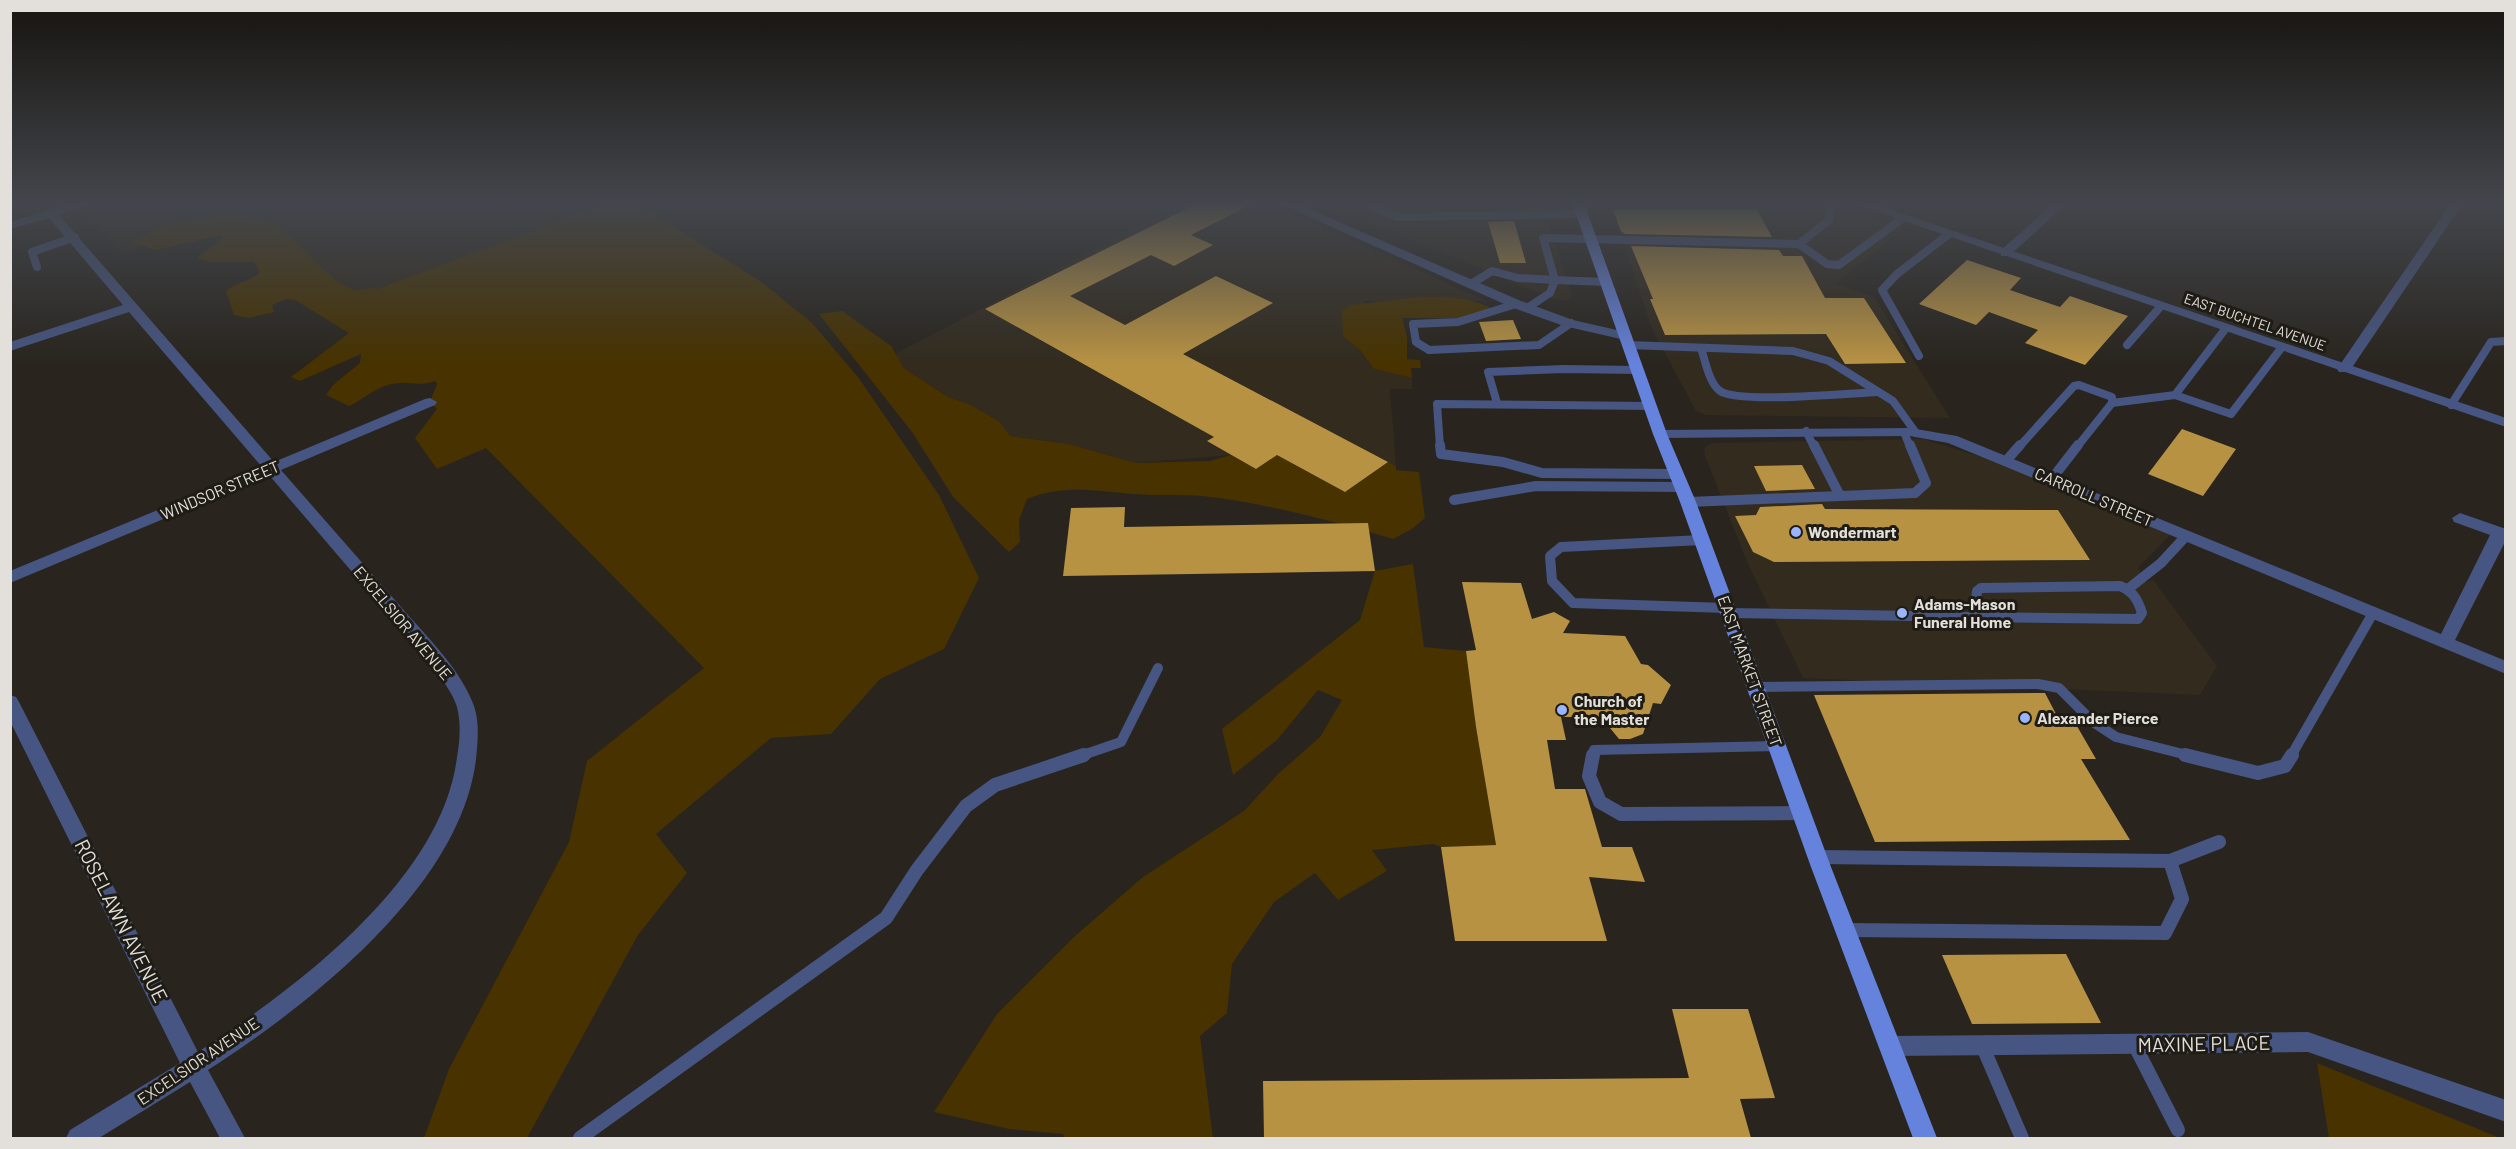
<svg xmlns="http://www.w3.org/2000/svg" width="2516" height="1149" viewBox="0 0 2516 1149" font-family="Barlow,sans-serif">
<style>
.built{fill:#322b1e}
.green{fill:#473200}
.building{fill:#b79243}
.lines{fill:none;stroke-linecap:round;stroke-linejoin:round}
.service-far2{stroke:#465581;stroke-width:8}
.service-far1{stroke:#465581;stroke-width:10}
.service{stroke:#465581;stroke-width:14}
.minor{fill:#465581;fill-rule:evenodd}
.tertiary{fill:#465581;fill-rule:evenodd}
.primary{fill:#6582dd;fill-rule:evenodd}
.poi-dot{fill:#9ab5fd;stroke:#1f1c15;stroke-width:2}
.labels{text-anchor:middle;stroke-width:6;stroke-linejoin:round;paint-order:stroke}
.far-street-label{font-size:14px;fill:#e3e0db;stroke:#1f1c15}
.street-label{font-size:16px;fill:#e3e0db;stroke:#1f1c15}
.poi-label{font-size:16px;font-weight:bold;fill:#e3e0db;stroke:#1f1c15;text-anchor:start}
.near-street-label{font-size:20px;fill:#e3e0db;stroke:#1f1c15}
</style>
<rect width="100%" height="100%" fill="#29251e"/>
<g class="built">
<polygon points="111,203 598,203 602,206 348,302 208,226 121,253 83,212"/>
<polygon points="1184,203 1269,203 1486,301 1472,301 1440,297 1378,302 1365,301 1343,336 1360,350 1374,369 1412,378 1412,389 1390,389 1396,466 1388,462 1345,492 1277,455 1256,469 1231,455 1136,463 1069,444 1010,436 1000,422 971,405 948,397 904,368 895,354"/>
<polygon points="1287,203 1542,203 1572,295 1569,299 1561,300 1551,298 1329,205 1312,214"/>
<polygon points="1610,203 1823,203 1904,228 1836,284 1874,297 1950,418 1706,415 1696,411 1652,329"/>
<polygon points="1923,439 1985,458 2170,535 2138,568 2147,582 2153,580 2217,666 2200,695 1803,678 1748,564 1705,456 1704,448 1712,443"/>
</g>
<g class="green">
<path d="M 607,203 L 636,203 L 760,281 L 812,323 L 858,377 L 939,495 L 979,578 L 944,649 L 880,679 L 831,734 L 771,738 L 656,834 L 687,873 L 638,935 L 527,1138 L 424,1138 L 449,1069 L 569,842 L 587,761 L 704,668 L 486,448 L 437,469 L 415,438 L 437,409 L 430,402 L 437,384 L 435,381 C 420,387 407,381 392,384 C 375,387 365,399 349,406 L 326,395 L 333,385 L 360,363 L 361,354 L 300,381 L 291,377 L 349,333 L 295,300 L 286,299 L 272,305 L 274,312 L 249,318 L 234,315 L 226,291 C 236,282 251,282 260,272 L 254,262 L 209,262 L 197,258 L 223,238 L 222,235 L 156,250 L 131,242 C 141,237 150,231 160,227 C 190,217 245,209 273,224 C 299,238 330,285 355,290 C 362,291 371,288 378,287 L 375,290 Z"/>
<path d="M 1421,297 C 1445,296 1475,297 1495,311 L 1469,318 L 1402,318 L 1407,337 L 1407,359 L 1420,360 L 1421,368 L 1411,368 L 1412,378 L 1374,369 L 1360,350 L 1343,336 L 1342,311 L 1351,305 Z"/>
<path d="M 842,311 L 891,346 L 904,368 L 948,397 L 971,405 L 1000,422 L 1010,436 L 1069,444 L 1136,463 L 1210,461 L 1231,455 L 1256,469 L 1277,455 L 1345,492 L 1388,462 L 1396,466 L 1396,470 L 1419,472 L 1425,518 L 1412,529 L 1393,539 C 1331,520 1268,504 1203,496 C 1180,494 1157,496 1134,494 C 1096,491 1064,484 1027,499 L 1019,520 L 1020,542 L 1009,552 L 953,497 L 912,432 L 819,314 Z"/>
<polygon points="1413,564 1424,647 1466,651 1476,727 1496,845 1441,847 1433,844 1372,850 1387,871 1338,900 1315,873 1274,902 1232,964 1227,1013 1200,1036 1213,1138 1065,1138 1063,1134 1009,1129 934,1112 997,1014 1074,937 1143,877 1244,811 1278,774 1320,737 1342,700 1318,690 1277,740 1233,775 1222,729 1360,620 1375,571"/>
<polygon points="2317,1063 2500,1138 2329,1138"/>
</g>
<g class="building">
<polygon points="1198,203 1254,203 1191,235 1213,245 1174,266 1151,255 1070,296 1125,325 1216,276 1273,303 1183,354 1388,462 1345,492 1277,455 1256,469 1207,441 1214,437 985,309"/>
<polygon points="1613,210 1757,210 1772,237 1625,234 1621,231"/>
<polygon points="1514,221 1526,263 1500,263 1488,222"/>
<polygon points="1631,246 1779,250 1783,256 1802,256 1825,298 1864,298 1906,363 1845,364 1826,334 1665,335 1650,299 1653,299"/>
<polygon points="1967,260 2021,278 2010,290 2060,307 2070,296 2128,316 2085,365 2025,343 2038,330 1989,312 1976,325 1919,304"/>
<polygon points="1513,320 1521,339 1486,341 1479,322"/>
<polygon points="2182,429 2236,449 2203,496 2148,474"/>
<polygon points="1802,465 1815,489 1766,491 1754,466"/>
<polygon points="1822,504 1825,509 2058,510 2090,560 1774,562 1753,552 1735,516 1756,515 1760,507"/>
<polygon points="1125,507 1124,527 1368,523 1375,571 1063,576 1071,508"/>
<polygon points="1462,582 1521,583 1532,619 1554,612 1570,621 1563,633 1625,636 1641,664 1648,665 1671,685 1661,704 1653,703 1643,734 1630,739 1619,739 1601,717 1561,717 1566,740 1547,740 1555,789 1585,789 1602,847 1632,847 1645,882 1589,877 1607,941 1455,941 1441,847 1496,845 1476,727 1466,651 1476,650"/>
<polygon points="2045,693 2056,714 2070,714 2096,759 2081,759 2130,840 1875,842 1814,695"/>
<polygon points="2066,954 2101,1023 1972,1024 1942,955"/>
<polygon points="1672,1009 1748,1009 1775,1098 1740,1099 1751,1138 1264,1138 1263,1081 1689,1078"/>
</g>
<g class="lines">
<g class="service-far2">
<polyline points="1371,206 1397,217 1582,214"/>
<polyline points="1799,244 1829,220 1831,203"/>
<polyline points="37,267 32,252 75,237"/>
<polyline points="1607,282 1555,280 1543,238 1799,244 1827,264 1839,265 1903,218"/>
<polyline points="1471,284 1492,271 1518,278 1555,280 1550,293 1527,308"/>
<polyline points="1516,304 1458,322 1413,324 1416,342 1429,350 1539,345 1571,323"/>
<polyline points="2226,328 2175,395 2231,414 2282,347"/>
<polyline points="1628,345 1793,351 1829,361 1893,401 1916,433"/>
<polyline points="2127,345 2161,306"/>
<path d="M 1701,348 C 1705,360 1709,383 1720,391 C 1738,404 1851,393 1878,392"/>
<polyline points="1919,356 1882,290 1897,274 1949,234"/>
<polyline points="1497,403 1488,372 1564,369 1637,370"/>
<polyline points="2112,403 2175,395"/>
<polyline points="2451,405 2491,342 2506,341"/>
<polyline points="1806,431 1814,447"/>
<polyline points="1904,432 1910,447"/>
<polyline points="1440,447 1437,404 1650,406"/>
<polyline points="2019,447 2074,386 2079,385 2112,397 2112,403 2077,447"/>
</g>
<g class="service-far1">
<polyline points="1440,445 1441,454 1503,462 1542,473 1677,474"/>
<polyline points="1814,445 1840,496"/>
<polyline points="2006,461 2020,445"/>
<polyline points="2051,480 2078,445"/>
<polyline points="1454,500 1536,486 1681,487"/>
<polyline points="1688,502 1915,493 1926,483 1910,445"/>
<polyline points="1702,540 1561,547 1550,556 1552,581 1573,603 1726,608"/>
<path d="M 2120,586 C 2133,591 2138,600 2142,613 L 2138,619 L 1974,617 L 1977,591 L 1981,588 Z"/>
<polyline points="2128,589 2161,563 2186,536"/>
<polyline points="1728,613 1974,617"/>
<polyline points="1755,687 2038,684 2059,688 2093,722 2116,737 2191,756"/>
<polyline points="1080,756 1121,742 1158,668"/>
<polyline points="1593,756 1594,750 1778,746"/>
<polyline points="2291,756 2373,613"/>
</g>
<g class="service">
<polyline points="1593,755 1589,776 1600,802 1621,814 1803,813"/>
<polyline points="2185,755 2258,773 2285,766 2292,755"/>
<polyline points="1818,857 2170,861 2219,842"/>
<polyline points="1846,930 2165,933 2182,899 2170,861"/>
<polyline points="2134,1044 2178,1130"/>
<polyline points="1982,1045 2022,1138"/>
<polyline points="580,1138 886,918 917,870 966,806 995,785 1084,755"/>
</g>
<g class="minor">
<path d="M 72,203 L 92,203 L 59,215 L 274,462 L 425,399 L 430,398 L 437,402 L 435,405 L 281,470 C 321,516 361,561 401,607 C 426,636 457,665 472,701 C 480,719 478,739 476,759 C 461,887 309,1005 208,1070 L 245,1138 L 220,1138 L 190,1082 L 99,1138 L 66,1138 L 70,1130 L 180,1063 L 10,721 L 10,695 L 16,697 L 19,702 L 198,1052 C 295,989 442,880 457,757 C 460,740 461,723 457,707 C 453,694 444,683 437,671 L 269,475 L 10,583 L 10,571 L 262,467 L 129,312 L 10,351 L 10,342 L 123,305 L 49,218 L 10,229 L 10,222 Z"/>
<polygon points="2054,203 2067,203 2009,256 2001,256 2001,250"/>
<polygon points="2451,203 2463,203 2349,372 2339,372 2337,369"/>
<polygon points="1910,428 1957,436 2441,634 2490,535 2454,522 2452,518 2460,513 2506,529 2506,540 2455,640 2506,661 2506,674 1948,443 1910,436 1660,438 1653,434 1660,430"/>
<polygon points="2308,1032 2506,1100 2506,1122 2308,1052 1891,1056 1883,1053 1880,1046 1883,1039 1891,1036"/>
</g>
<g class="tertiary">
<polygon points="1278,203 1295,203 1521,301 1573,320 1630,333 1632,336 1625,340 1564,326 1511,307"/>
<polygon points="1852,203 1871,203 2506,418 2506,427"/>
</g>
<polygon class="primary" points="1572,203 1584,203 1667,434 1696,502 1831,867 1937,1138 1913,1138 1811,867 1680,502 1653,434"/>
</g>
<linearGradient id="sky" x2="0" y2="1"><stop stop-color="#171410"/><stop offset="0.56" stop-color="#43464c"/><stop offset="1" stop-color="#43464c" stop-opacity="0"/></linearGradient>
<rect width="2516" height="364" fill="url(#sky)"/>
<g class="poi-dot">
<circle cx="1796" cy="532" r="6"/>
<circle cx="1902" cy="613" r="6"/>
<circle cx="1562" cy="710" r="6"/>
<circle cx="2025" cy="718" r="6"/>
</g>
<g class="labels">
<g class="far-street-label">
<text transform="translate(2255 322) rotate(19)" y="5">EAST BUCHTEL AVENUE</text>
</g>
<g class="street-label">
<text transform="translate(220 490) rotate(-23)" y="6">WINDSOR STREET</text>
<text transform="translate(2094 497) rotate(23)" y="6">CARROLL STREET</text>
<text transform="translate(403 623) rotate(50)" y="6">EXCELSIOR AVENUE</text>
<text transform="translate(1750 671) rotate(70)" y="6">EAST MARKET STREET</text>
<text transform="translate(198 1061) rotate(-34)" y="6">EXCELSIOR AVENUE</text>
</g>
<g class="poi-label">
<text x="1808" y="538">Wondermart</text>
<text x="1914" y="610">Adams-Mason<tspan x="1914" dy="18">Funeral Home</tspan></text>
<text x="1574" y="707">Church of<tspan x="1574" dy="18">the Master</tspan></text>
<text x="2037" y="724">Alexander Pierce</text>
</g>
<g class="near-street-label">
<text transform="translate(121 921) rotate(63)" y="7">ROSELAWN AVENUE</text>
<text transform="translate(2204 1044) rotate(-1)" y="7">MAXINE PLACE</text>
</g>
</g>
<rect width="2516" height="1149" fill="none" stroke="#e3e0db" stroke-width="24"/>
</svg>
